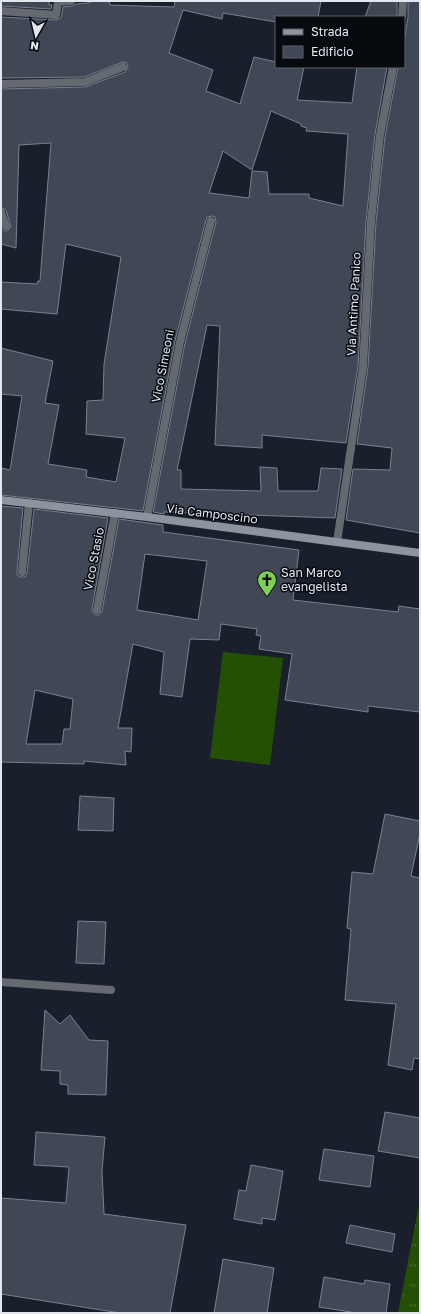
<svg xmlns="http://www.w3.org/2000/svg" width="421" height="1314" viewBox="0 0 421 1314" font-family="'Golos Text',sans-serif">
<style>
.grass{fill:url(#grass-tufts)}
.garden{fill:#245003}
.building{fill:#404856;stroke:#778190;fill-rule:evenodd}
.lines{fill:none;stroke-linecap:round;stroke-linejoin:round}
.street{stroke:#656a70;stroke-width:8}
.secondary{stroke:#8d949e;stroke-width:8}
.labels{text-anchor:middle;stroke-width:3;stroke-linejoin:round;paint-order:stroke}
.street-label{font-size:12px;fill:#e3e8f0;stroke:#070a0f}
.poi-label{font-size:12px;fill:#e3e8f0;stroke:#070a0f;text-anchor:start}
</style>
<defs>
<pattern id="grass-tufts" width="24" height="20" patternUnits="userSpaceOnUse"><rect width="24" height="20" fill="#245003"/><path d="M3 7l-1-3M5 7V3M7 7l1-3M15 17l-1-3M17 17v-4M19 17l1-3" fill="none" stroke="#446928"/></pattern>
</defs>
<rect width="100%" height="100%" fill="#19202c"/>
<polygon class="grass" points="420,1200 420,1313 398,1313"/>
<polygon class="garden" points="223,652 283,658 270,765 210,758"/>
<g class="building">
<polygon points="1,1 49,1 49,5 52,5 51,9 1,6"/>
<path d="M 93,1 L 109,1 L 110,5 L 174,7 L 175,1 L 321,1 L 318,17 L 276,17 L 276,22 L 223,13 L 222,19 L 183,10 L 169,53 L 213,70 L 206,91 L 240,104 L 254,57 L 276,62 L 276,67 L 304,67 L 297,100 L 352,103 L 357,67 L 387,67 L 375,134 L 366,222 L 358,366 L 346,443 L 262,435 L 262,448 L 215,445 L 220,326 L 207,325 L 177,470 L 181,470 L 181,489 L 261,491 L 260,467 L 277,468 L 278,491 L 318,491 L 321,468 L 342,469 L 335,518 L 164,512 L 164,514 L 153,512 L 185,343 L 216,222 L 215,217 L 212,216 L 207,217 L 206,220 L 175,341 L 143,511 L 1,495 L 1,468 L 10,470 L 22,396 L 1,394 L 1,348 L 53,361 L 45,403 L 59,405 L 48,464 L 87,470 L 86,477 L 116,482 L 125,438 L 86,434 L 87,401 L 103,400 L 104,364 L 121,257 L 66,244 L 57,314 L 1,309 L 1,282 L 37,284 L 38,281 L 40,281 L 51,143 L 19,145 L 16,248 L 1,244 L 1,228 L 5,231 L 7,231 L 11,227 L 6,210 L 1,207 L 1,89 L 85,87 L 125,72 L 128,67 L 127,63 L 123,62 L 84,77 L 1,78 L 1,17 L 56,20 L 61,18 L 63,7 L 72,6 L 76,4 L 88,3 ZM 271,111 L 301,124 L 301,126 L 307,128 L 306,131 L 348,134 L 343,206 L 309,198 L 309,194 L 269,194 L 267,172 L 252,171 L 249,198 L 209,193 L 223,151 L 252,170 Z"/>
<polygon points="371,1 397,1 397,17 365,17"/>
<polygon points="408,1 420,1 420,533 346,520 353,469 390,470 392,448 357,444 368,367 376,222 385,136 398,67 404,67 404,42 408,17"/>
<path d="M 1,506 L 23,508 L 17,571 L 17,575 L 21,577 L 25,577 L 27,573 L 34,509 L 108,518 L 92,609 L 92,612 L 96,615 L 99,615 L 102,611 L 119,519 L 163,525 L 163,532 L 299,550 L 293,600 L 398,612 L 399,606 L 420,609 L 420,712 L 368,706 L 368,712 L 285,700 L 292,654 L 259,649 L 261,636 L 256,635 L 257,629 L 221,624 L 219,640 L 190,639 L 182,697 L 160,694 L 164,652 L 133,644 L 118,728 L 132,728 L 131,752 L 125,751 L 126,765 L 84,761 L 84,764 L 1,762 ZM 145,554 L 207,561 L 198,620 L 137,610 ZM 35,690 L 73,699 L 70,729 L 64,729 L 62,744 L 26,744 Z"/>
<polygon points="80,796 114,798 113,831 78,830"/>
<polygon points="385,814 420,821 420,833 411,876 420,878 420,1059 414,1058 412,1070 388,1065 396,1004 345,1000 351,929 347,928 352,872 373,874"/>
<polygon points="78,921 106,922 104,964 76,963"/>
<polygon points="45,1010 60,1024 70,1015 89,1040 108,1041 106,1095 68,1094 68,1085 60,1084 60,1071 41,1070"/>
<polygon points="385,1112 420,1118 420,1158 378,1151"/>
<polygon points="36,1132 105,1137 102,1171 104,1214 186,1225 170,1313 120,1313 1,1294 1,1198 66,1203 69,1167 34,1165"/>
<polygon points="324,1149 374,1156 370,1187 319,1180"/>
<polygon points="251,1165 283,1171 275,1220 262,1218 262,1224 234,1219 239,1190 246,1191"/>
<polygon points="350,1225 395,1234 392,1252 346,1243"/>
<polygon points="223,1259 274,1268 267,1313 214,1313"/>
<polygon points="324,1277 364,1284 365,1280 390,1284 386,1313 357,1313 319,1307"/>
</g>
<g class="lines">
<g class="street">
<polyline points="1,11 56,15 58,2 71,1"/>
<polyline points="402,17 403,1"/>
<polyline points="1,84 85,82 123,67"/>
<polyline points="1,212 6,226"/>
<polyline points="147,517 180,342 211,221"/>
<polyline points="337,542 363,367 371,222 380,135 393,67"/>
<polyline points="22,572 29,503"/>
<polyline points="97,610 115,513"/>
<polyline points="1,982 111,990"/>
</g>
<polyline class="secondary" points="1,500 147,517 420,553"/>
</g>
<defs>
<g id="church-pin" transform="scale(1)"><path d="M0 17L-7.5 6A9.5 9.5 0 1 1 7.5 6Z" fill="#7fd052" stroke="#070a0f"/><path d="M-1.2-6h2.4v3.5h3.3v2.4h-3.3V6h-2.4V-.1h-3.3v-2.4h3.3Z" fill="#111"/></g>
</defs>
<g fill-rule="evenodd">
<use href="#church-pin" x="267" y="580"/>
</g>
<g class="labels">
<g class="street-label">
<text transform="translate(354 304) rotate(-87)" y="4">Via Antimo Panico</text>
<text transform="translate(163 366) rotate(-79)" y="4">Vico Simeoni</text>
<text transform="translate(212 514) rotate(7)" y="4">Via Camposcino</text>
<text transform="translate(94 559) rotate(-79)" y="4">Vico Stasio</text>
</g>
<g class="poi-label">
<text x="281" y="577">San Marco<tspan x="281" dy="14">evangelista</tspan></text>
</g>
</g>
<rect width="421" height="1314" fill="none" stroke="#e3e8f0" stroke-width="4"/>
<rect x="275" y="16" width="130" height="52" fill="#070a0f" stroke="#5f6369"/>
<rect x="283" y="29" width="20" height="6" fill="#8d949e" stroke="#5f6369"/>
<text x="311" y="36" font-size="12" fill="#e3e8f0">Strada</text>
<rect x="283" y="46" width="20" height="12" fill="#404856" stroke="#5f6369"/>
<text x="311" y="56" font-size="12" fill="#e3e8f0">Edificio</text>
<g transform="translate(36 36) rotate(188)" stroke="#070a0f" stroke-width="3" paint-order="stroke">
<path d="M0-3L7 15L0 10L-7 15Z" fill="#e3e8f0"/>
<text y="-6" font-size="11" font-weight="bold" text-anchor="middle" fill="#e3e8f0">N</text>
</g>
</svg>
